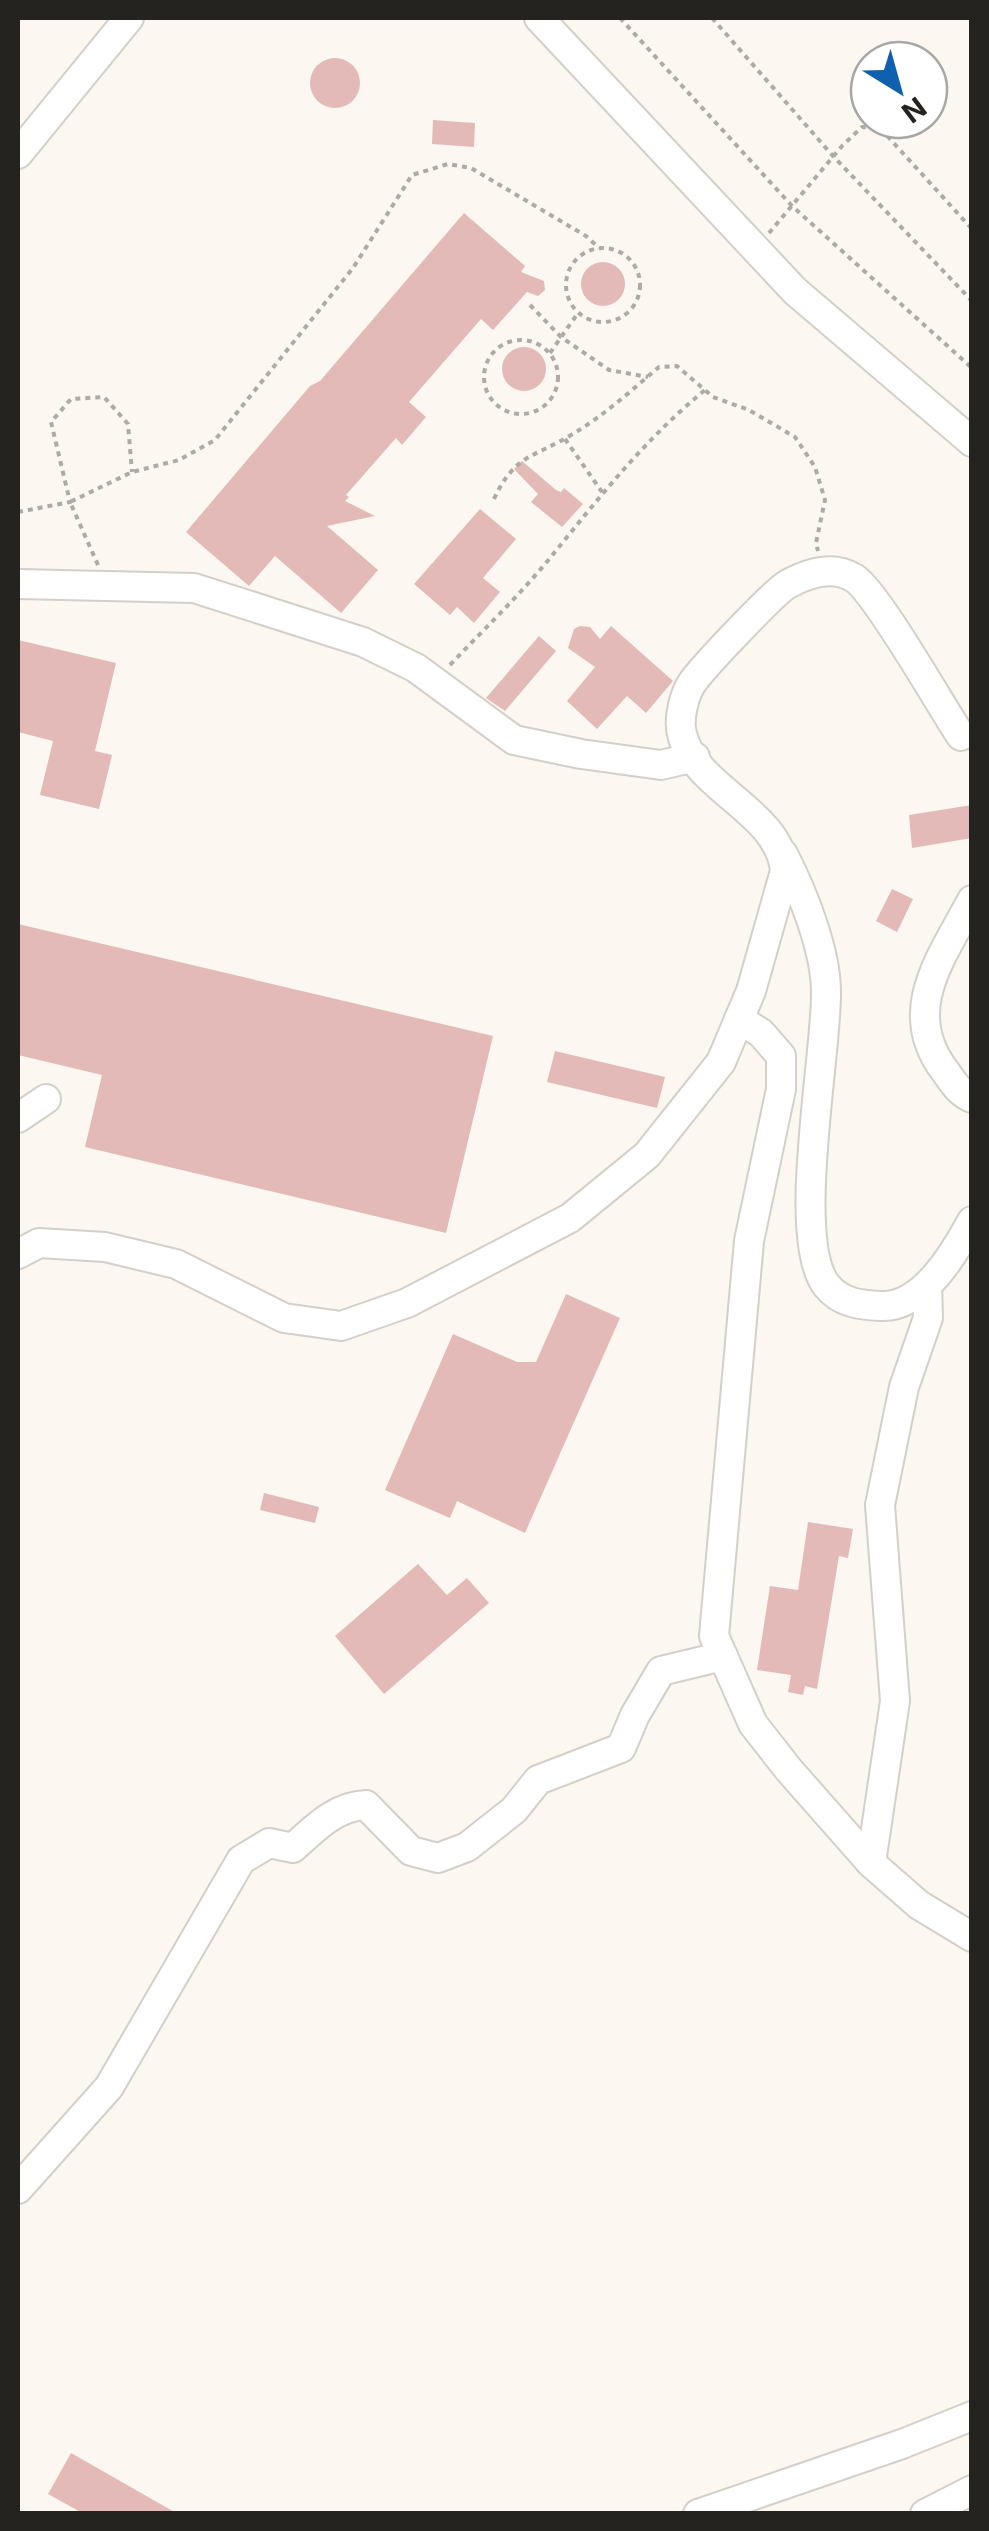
<svg xmlns="http://www.w3.org/2000/svg" width="989" height="2531" viewBox="0 0 989 2531" font-family="Inter,sans-serif">
<style>
.building{fill:#e3bab7}
.lines{fill:none;stroke-linecap:round;stroke-linejoin:round}
.minor-casing{stroke:#d4cfc9;stroke-width:32}
.path{stroke:#aeaaa5;stroke-width:4;stroke-dasharray:5 5;stroke-linecap:butt}
.minor{stroke:#fff;stroke-width:28}
</style>
<rect width="100%" height="100%" fill="#fcf7f0"/>
<g class="building">
<circle cx="335" cy="83" r="25"/>
<polygon points="433,120 475,123 474,147 432,144"/>
<polygon points="464,213 525,266 521,272 544,281 545,290 538,296 527,292 493,330 481,319 409,402 426,417 402,445 396,438 346,495 349,497 345,501 375,516 327,526 378,570 341,613 275,556 249,586 186,532 310,386 320,381"/>
<circle cx="603" cy="284" r="22"/>
<circle cx="524" cy="369" r="22"/>
<polygon points="522,461 556,490 561,492 564,488 583,504 562,527 531,502 538,494 514,469"/>
<polygon points="480,509 516,539 483,578 500,592 474,623 457,607 450,615 414,584"/>
<polygon points="580,626 590,627 600,639 611,626 673,681 646,713 627,696 597,729 567,701 595,667 568,648 574,629"/>
<polygon points="539,636 556,651 505,711 486,698"/>
<polygon points="18,640 116,663 95,751 112,755 99,809 40,795 53,741 18,732"/>
<polygon points="972,805 972,838 912,848 909,815"/>
<polygon points="892,889 913,899 897,932 876,921"/>
<polygon points="18,924 493,1036 446,1233 85,1147 102,1075 18,1055"/>
<polygon points="555,1051 665,1077 657,1108 547,1082"/>
<polygon points="566,1294 620,1318 525,1533 457,1501 450,1518 385,1490 453,1334 517,1362 536,1362"/>
<polygon points="264,1493 319,1507 315,1523 260,1510"/>
<polygon points="808,1522 853,1529 848,1558 839,1556 817,1689 805,1686 803,1695 788,1692 791,1675 757,1670 770,1586 798,1590"/>
<polygon points="418,1564 447,1595 467,1578 489,1603 384,1694 335,1636"/>
<polygon points="71,2453 178,2514 84,2514 48,2494"/>
</g>
<g class="lines">
<g class="minor-casing">
<g id="minor">
<polyline points="539,18 795,291 972,442"/>
<polyline points="18,154 129,18"/>
<polyline points="18,584 194,588 363,642 416,668 514,740 581,754 661,765 695,757"/>
<path d="M 783,854 C 802,891 826,950 826,992 C 827,1054 790,1241 827,1286 C 841,1303 860,1305 881,1306 C 923,1308 955,1252 972,1221"/>
<path d="M 972,900 C 942,957 899,1011 945,1071 C 953,1082 959,1093 972,1098"/>
<polyline points="739,1019 761,1033 781,1056 781,1089 749,1241 714,1636 753,1724 789,1770 871,1863"/>
<polyline points="18,1118 46,1099"/>
<path d="M 18,1254 L 39,1243 L 105,1247 L 176,1264 L 284,1318 L 341,1326 L 407,1303 L 570,1218 L 647,1155 L 721,1062 L 751,991 L 785,871 C 779,810 695,790 682,734 C 678,719 684,695 692,683 C 702,668 776,590 788,584 C 808,573 833,565 854,578 C 876,591 942,708 961,736"/>
<polyline points="927,1286 928,1318 904,1387 880,1505 895,1701 871,1863 919,1905 972,1937"/>
<path d="M 18,2189 L 109,2087 L 241,1860 L 269,1843 L 293,1848 C 315,1828 336,1806 366,1805 L 411,1851 L 438,1858 L 467,1847 L 514,1810 L 538,1780 L 621,1748 L 635,1715 L 661,1671 L 723,1656"/>
<polyline points="698,2514 902,2444 972,2416"/>
<polyline points="925,2514 972,2490"/>
</g>
</g>
<g class="path">
<polyline points="620,18 792,206 972,368"/>
<polyline points="712,18 833,156 972,301"/>
<polyline points="769,233 842,146 862,127 880,128 972,229"/>
<circle cx="603" cy="285" r="37"/>
<polyline points="530,305 561,337 609,370 648,377"/>
<circle cx="521" cy="377" r="37"/>
<polyline points="550,353 578,313"/>
<polyline points="565,439 602,492"/>
<path d="M 494,499 C 515,454 533,458 571,435 C 602,417 631,391 659,367 L 677,366 L 713,397 L 749,410 L 795,437 L 815,467 L 825,500 L 816,543 L 818,551"/>
<polyline points="18,512 70,502 51,422 71,399 104,397 128,424 132,472"/>
<polyline points="98,565 70,502 132,472 179,460 215,440 353,268 412,175 448,164 471,168 586,236 599,248"/>
<path d="M 450,665 C 484,629 519,596 550,558 C 598,499 645,439 705,390"/>
</g>
<use href="#minor" class="minor"/>
</g>
<rect width="989" height="2531" fill="none" stroke="#242320" stroke-width="40"/>
<g transform="translate(899 90) rotate(143)"><circle r="48" fill="#ffffff" stroke="#a7a7a6" stroke-width="2.5"/>
<path d="M0-8L18 38L0 25L-18 38Z" fill="#0f60af"/>
<text y="-15" font-size="28" font-weight="bold" text-anchor="middle" fill="#242320">N</text>
</g>
</svg>
